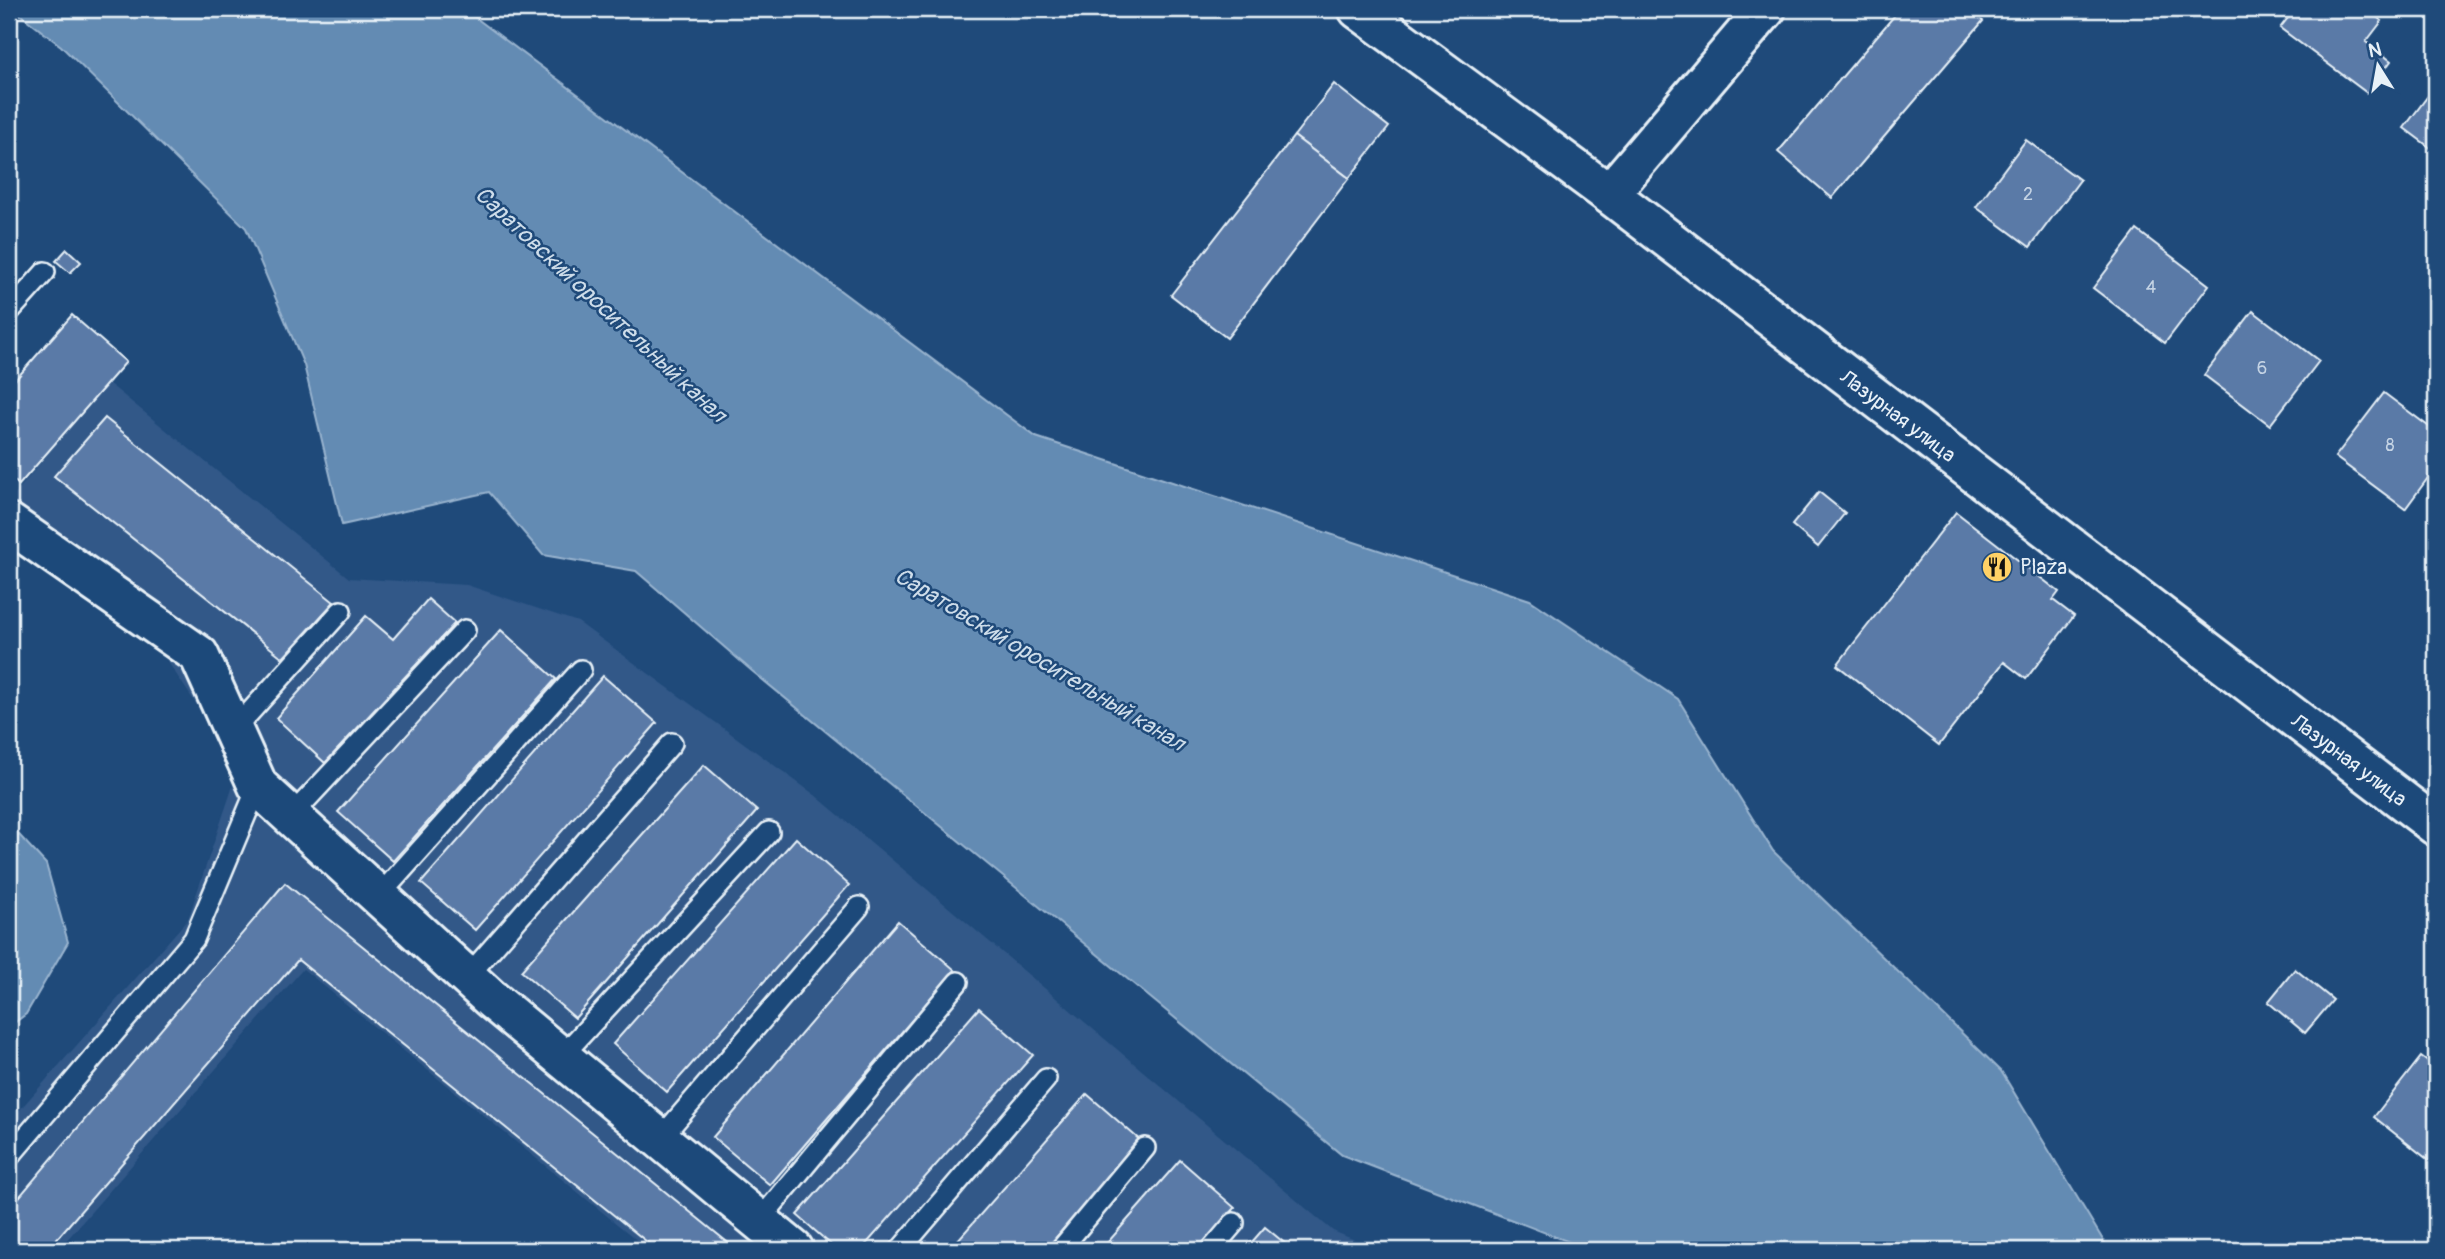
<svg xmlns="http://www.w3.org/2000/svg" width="2445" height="1259" viewBox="0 0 2445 1259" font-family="Pangolin,sans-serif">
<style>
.built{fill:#315888}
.water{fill:#648bb3;stroke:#99b4cf;stroke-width:2}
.building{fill:#5a7aa7;stroke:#e8f1f8;stroke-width:2}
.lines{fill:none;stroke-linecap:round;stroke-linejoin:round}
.lane-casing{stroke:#e8f1f8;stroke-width:24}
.street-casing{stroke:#e8f1f8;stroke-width:44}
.secondary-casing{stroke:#e8f1f8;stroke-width:44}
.lane{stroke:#1f4a7a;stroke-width:19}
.street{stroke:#1f4a7a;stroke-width:38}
.secondary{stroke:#1f4a7a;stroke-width:38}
.labels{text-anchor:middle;stroke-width:5;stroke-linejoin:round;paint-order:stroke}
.number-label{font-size:18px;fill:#c4d3e4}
.street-label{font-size:21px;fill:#e8f1f8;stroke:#1f4a7a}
.poi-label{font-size:21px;fill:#e8f1f8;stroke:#1f4a7a;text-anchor:start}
.water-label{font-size:23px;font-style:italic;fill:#ceddea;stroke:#1f4a7a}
</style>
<rect width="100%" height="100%" fill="#1f4a7a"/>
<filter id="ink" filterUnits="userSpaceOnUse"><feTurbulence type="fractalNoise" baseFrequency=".0143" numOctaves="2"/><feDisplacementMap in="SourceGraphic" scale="14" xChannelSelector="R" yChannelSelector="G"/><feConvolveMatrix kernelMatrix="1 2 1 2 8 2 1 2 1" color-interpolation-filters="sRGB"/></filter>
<g filter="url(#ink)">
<polygon class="built" points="107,382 349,578 467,585 578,622 815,795 1333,1231 1379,1250 649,1250 303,969 58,1250 9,1250 9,1122 188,919 239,768 162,653 9,536 9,501"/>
<g class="water">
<polygon points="13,9 464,9 1036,437 1530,600 1678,699 1773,851 2001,1071 2109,1250 1582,1250 1580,1246 1342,1155 752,671 636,571 543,555 489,492 342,525 304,365 246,228 61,46"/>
<polygon points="9,824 46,864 68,942 26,1014 9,1027"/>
</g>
<g class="building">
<polygon points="1900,9 1969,9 1983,21 1832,198 1778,152"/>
<polygon points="2295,9 2366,9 2382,21 2366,42 2391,61 2367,93 2280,28"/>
<polygon points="1334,84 1389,127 1349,178 1294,136"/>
<polygon points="2436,85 2436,152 2404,128"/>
<polygon points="1294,136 1349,178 1227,338 1171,295"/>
<polygon points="2026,140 2080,180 2030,247 1976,207"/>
<polygon points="2137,230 2209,285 2165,343 2093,288"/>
<polygon points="67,249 81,262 70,273 56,261"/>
<polygon points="2253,311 2319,361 2270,425 2204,375"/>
<polygon points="72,315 126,362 19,485 9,476 9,387"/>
<polygon points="2384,393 2436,432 2436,467 2405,509 2335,457"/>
<polygon points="105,418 334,602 283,658 54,476"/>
<polygon points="1819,492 1845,513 1818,547 1792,525"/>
<polygon points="1956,512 2059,592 2053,600 2074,616 2026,679 2004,662 1939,745 1837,665"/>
<polygon points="428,599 455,623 325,763 276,718 366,616 393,639"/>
<polygon points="501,630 556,679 393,861 338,812"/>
<polygon points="603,676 657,723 475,930 421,883"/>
<polygon points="704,765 757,811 575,1018 521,971"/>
<polygon points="796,838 849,885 667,1092 613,1044"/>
<polygon points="285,883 737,1250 657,1250 298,960 47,1250 9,1250 9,1209"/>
<polygon points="898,921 955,970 770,1185 713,1137"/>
<polygon points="2295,969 2333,1000 2305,1033 2268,1002"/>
<polygon points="979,1008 1033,1055 861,1250 837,1250 797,1215"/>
<polygon points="2421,1057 2436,1068 2436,1155 2431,1162 2374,1117"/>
<polygon points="1087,1094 1141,1141 1045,1250 949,1250"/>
<polygon points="1180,1160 1235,1208 1198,1250 1101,1250"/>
<polygon points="1265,1227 1293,1250 1245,1250"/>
</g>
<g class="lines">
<g class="lane-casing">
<g id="lane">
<polyline points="9,312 45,272"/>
<polyline points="233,731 341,611"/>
<polyline points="291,816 465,630"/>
<polyline points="379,896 581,670"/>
<polyline points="467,977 672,743"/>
<polyline points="561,1057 769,832"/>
<polyline points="660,1139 859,907"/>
<polyline points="9,1157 194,939 258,786"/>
<polyline points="759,1221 958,982"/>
<polyline points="900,1250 1046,1079"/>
<polyline points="1060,1250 1145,1148"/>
<polyline points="1211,1250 1234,1223"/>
</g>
</g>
<g class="street-casing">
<g id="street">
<polyline points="1609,194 1766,9"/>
<polyline points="9,523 199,655 258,786 491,999 794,1250"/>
</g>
</g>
<g class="secondary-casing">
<polyline id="secondary" points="1358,9 1609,194 2436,826"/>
</g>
<use href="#lane" class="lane"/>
<use href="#street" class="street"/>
<use href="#secondary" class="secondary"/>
</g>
</g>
<defs>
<g id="restaurant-disc" transform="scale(1.575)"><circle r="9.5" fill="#ffd166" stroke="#1f4a7a"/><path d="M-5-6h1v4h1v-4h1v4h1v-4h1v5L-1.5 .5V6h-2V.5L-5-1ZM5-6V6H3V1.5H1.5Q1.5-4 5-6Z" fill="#111"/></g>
</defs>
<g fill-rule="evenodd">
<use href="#restaurant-disc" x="1997" y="567"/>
</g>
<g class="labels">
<g class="number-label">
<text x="2028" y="200">2</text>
<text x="2151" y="293">4</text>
<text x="2262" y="374">6</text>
<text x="2390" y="451">8</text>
</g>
<g class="street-label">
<text transform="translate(1898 416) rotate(37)" y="7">Лазурная улица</text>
<text transform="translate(2349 760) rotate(37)" y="7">Лазурная улица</text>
</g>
<g class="poi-label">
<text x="2020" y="574">Plaza</text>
</g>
<g class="water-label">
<text transform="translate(601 304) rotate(43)" y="8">Саратовский оросительный канал</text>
<text transform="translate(1040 659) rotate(31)" y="8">Саратовский оросительный канал</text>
</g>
</g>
<rect width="2445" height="1259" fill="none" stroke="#1f4a7a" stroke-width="35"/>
<rect x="18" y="18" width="2410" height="1224" fill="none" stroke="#e8f1f8" stroke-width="2.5" filter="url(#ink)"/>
<g transform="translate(2378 66) rotate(349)" stroke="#1f4a7a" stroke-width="5" paint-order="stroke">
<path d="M0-5L12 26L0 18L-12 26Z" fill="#e8f1f8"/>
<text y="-10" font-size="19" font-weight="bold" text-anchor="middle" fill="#e8f1f8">N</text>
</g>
</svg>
